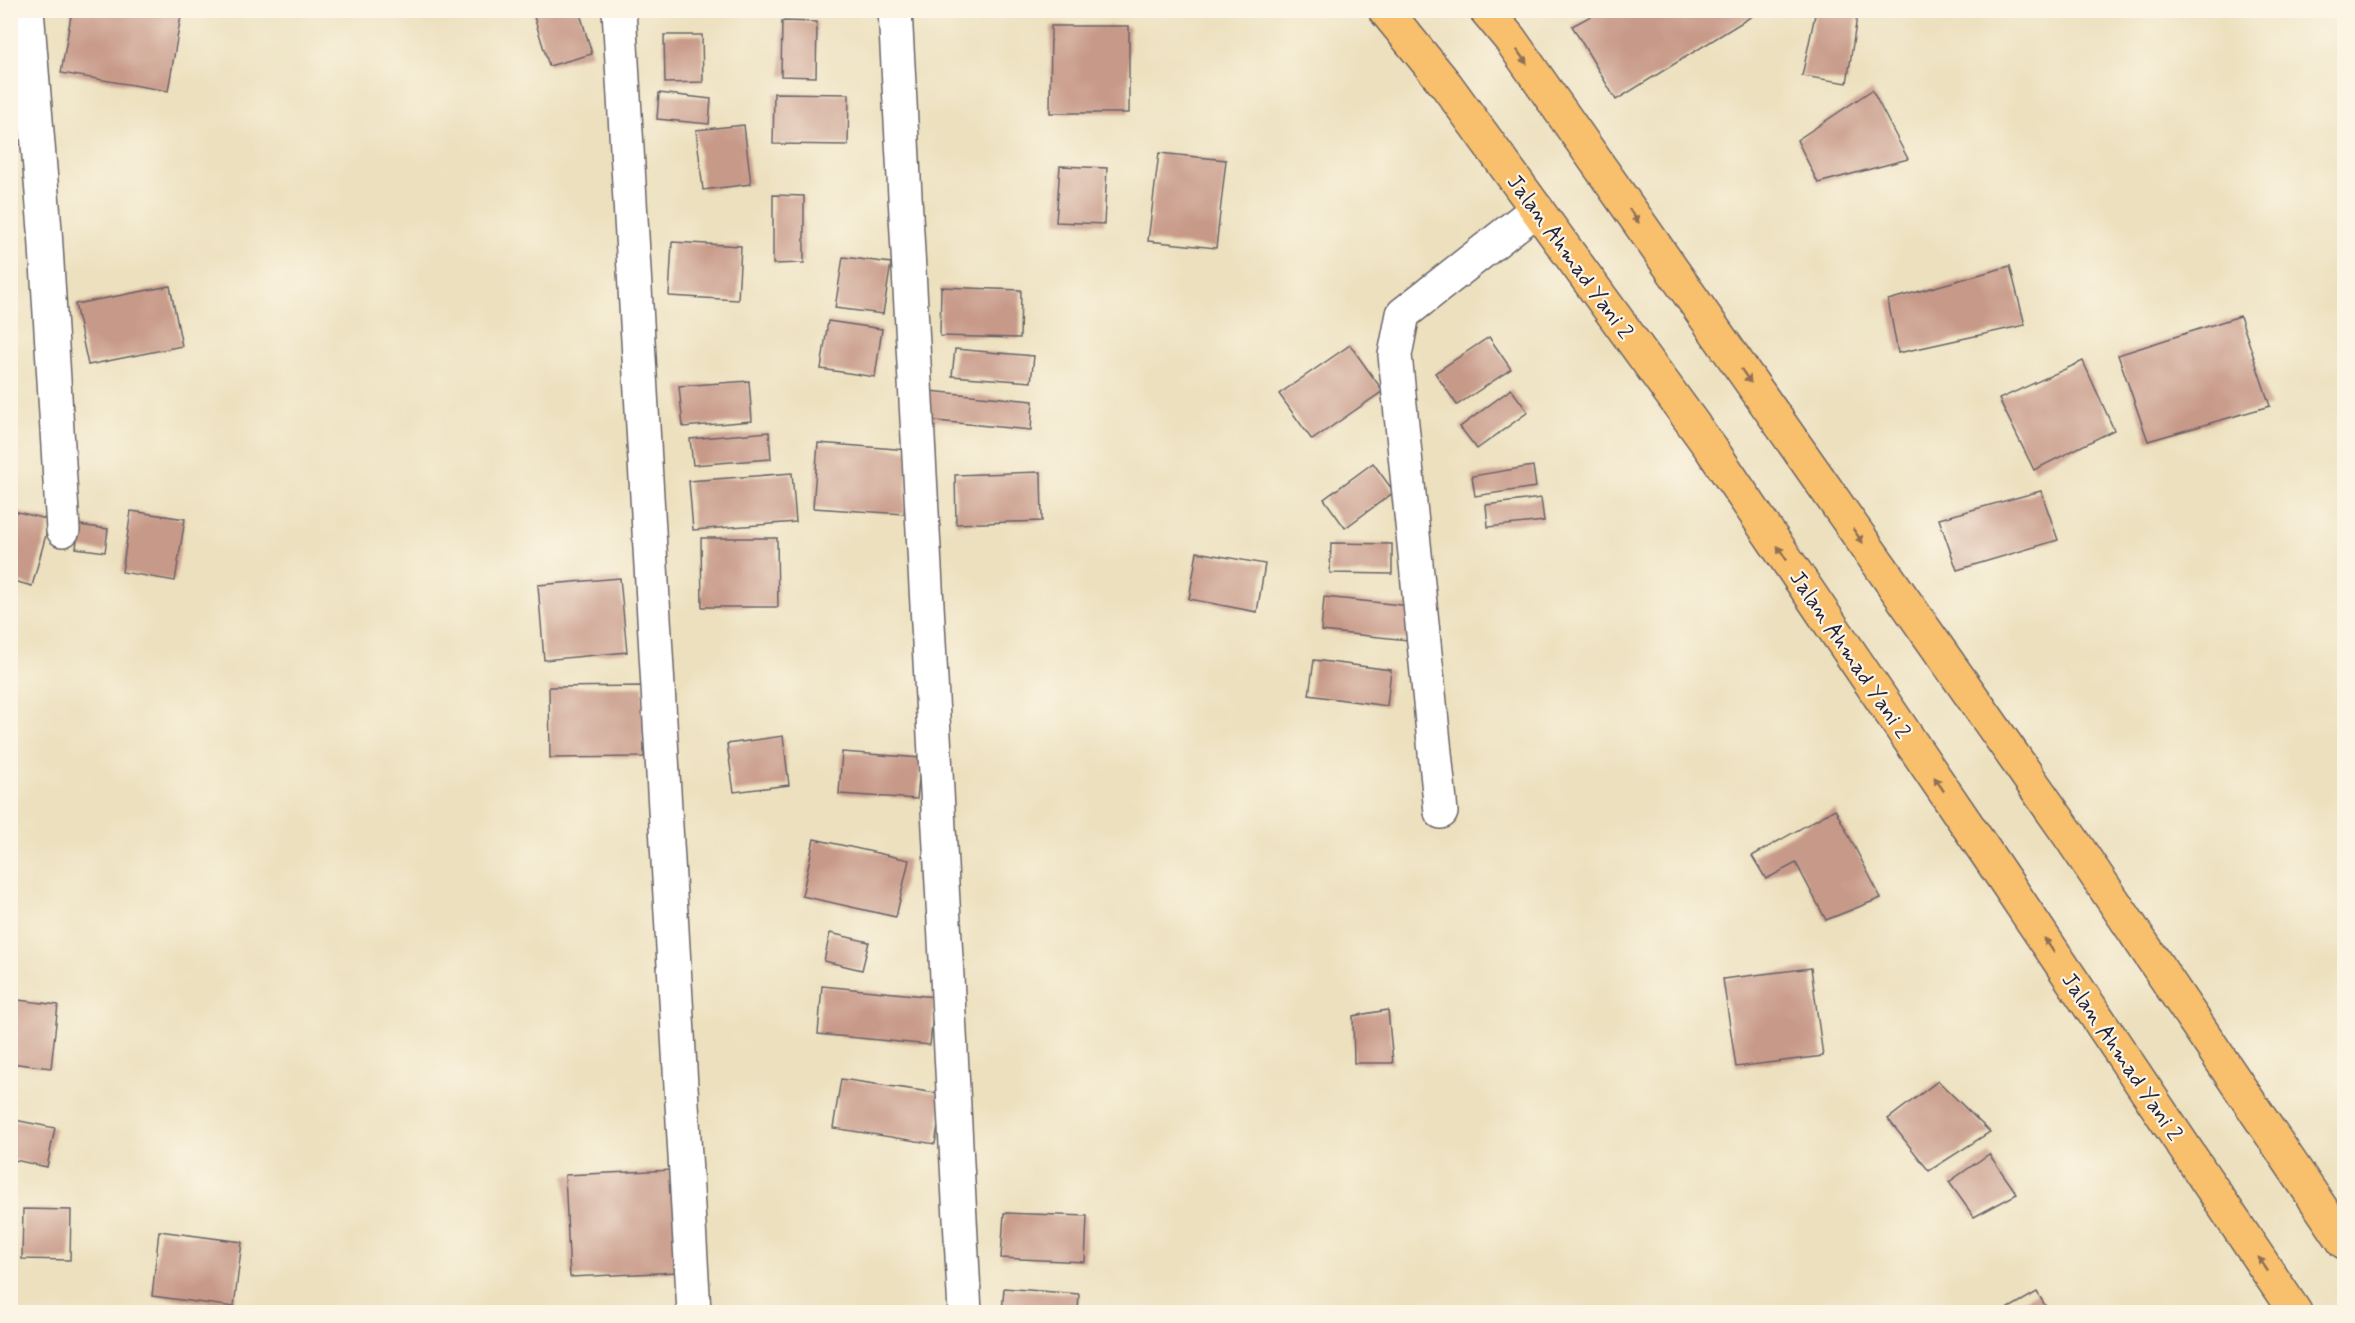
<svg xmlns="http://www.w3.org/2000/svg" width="2355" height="1323" viewBox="0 0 2355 1323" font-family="Mynerve,sans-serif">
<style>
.building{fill:#c79988}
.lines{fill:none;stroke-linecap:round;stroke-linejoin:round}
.minor-casing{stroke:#696469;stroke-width:36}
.highway-casing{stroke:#696469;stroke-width:36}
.minor{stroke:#fff;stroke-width:33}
.highway{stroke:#f8bf6c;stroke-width:33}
.oneway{fill:#8d7054}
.labels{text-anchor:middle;stroke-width:4.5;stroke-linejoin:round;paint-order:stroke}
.street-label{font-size:22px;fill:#22223b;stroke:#fcf5e5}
</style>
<rect width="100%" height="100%" fill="#fcf5e5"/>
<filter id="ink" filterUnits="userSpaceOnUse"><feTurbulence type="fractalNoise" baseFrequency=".0167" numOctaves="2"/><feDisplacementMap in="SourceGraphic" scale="12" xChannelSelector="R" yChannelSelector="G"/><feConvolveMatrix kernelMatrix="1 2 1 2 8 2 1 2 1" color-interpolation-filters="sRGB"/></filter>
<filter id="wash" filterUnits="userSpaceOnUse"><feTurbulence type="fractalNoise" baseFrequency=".008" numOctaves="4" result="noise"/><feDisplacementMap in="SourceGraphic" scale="24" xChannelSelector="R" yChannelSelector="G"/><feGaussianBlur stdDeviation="1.35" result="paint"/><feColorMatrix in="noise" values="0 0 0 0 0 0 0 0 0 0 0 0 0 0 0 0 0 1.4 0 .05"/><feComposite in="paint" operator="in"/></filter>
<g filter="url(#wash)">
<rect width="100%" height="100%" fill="#ece0be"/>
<g id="blocks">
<g class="building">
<polygon points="72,10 182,10 168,91 61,73"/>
<polygon points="532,10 579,10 592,54 549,66"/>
<polygon points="1602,10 1762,10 1616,100 1572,26"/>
<polygon points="1816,10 1858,10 1847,83 1802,76"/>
<polygon points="782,21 817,22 816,77 781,76"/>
<polygon points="1051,26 1129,26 1129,113 1050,113"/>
<polygon points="664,35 702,35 703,82 665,83"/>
<polygon points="1872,90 1908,159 1818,183 1797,140"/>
<polygon points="659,93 711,99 709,124 657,119"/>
<polygon points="774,93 849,94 848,145 773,144"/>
<polygon points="744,125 751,184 703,190 696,130"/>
<polygon points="1159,153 1226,160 1216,248 1148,241"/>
<polygon points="1060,166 1107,168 1104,224 1056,222"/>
<polygon points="773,195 804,196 804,263 773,264"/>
<polygon points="672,242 741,246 738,300 669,296"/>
<polygon points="843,257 891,263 883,314 835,308"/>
<polygon points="2010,266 2025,325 1898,353 1888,300"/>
<polygon points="170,286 182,346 88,365 75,304"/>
<polygon points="941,287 1021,290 1020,338 940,336"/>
<polygon points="2240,316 2270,406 2148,441 2118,355"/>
<polygon points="828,321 882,329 875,377 821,369"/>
<polygon points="1489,337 1511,369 1457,405 1435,373"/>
<polygon points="1350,345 1383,391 1312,440 1279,394"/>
<polygon points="955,349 1034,356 1031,382 952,376"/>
<polygon points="2083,361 2114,430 2034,470 1999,399"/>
<polygon points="749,381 752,421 683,427 679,386"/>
<polygon points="1511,389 1528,412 1477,449 1460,427"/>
<polygon points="929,391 1033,401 1031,430 926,420"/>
<polygon points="769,432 771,459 693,465 690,439"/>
<polygon points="818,443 909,450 904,514 813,508"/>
<polygon points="1373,463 1394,492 1345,528 1324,499"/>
<polygon points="1533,466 1536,487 1475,496 1472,476"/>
<polygon points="1041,472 1042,521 956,524 955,475"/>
<polygon points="792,473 796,522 693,530 689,481"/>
<polygon points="2041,491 2058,540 1957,570 1939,519"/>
<polygon points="1541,498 1544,521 1488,527 1486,505"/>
<polygon points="10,510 50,520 32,586 10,580"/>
<polygon points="131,511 185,519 175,581 122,572"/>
<polygon points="79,525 108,529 105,552 76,548"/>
<polygon points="701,538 777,538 778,607 702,607"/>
<polygon points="1331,543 1392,544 1392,574 1330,573"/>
<polygon points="1197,552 1265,564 1257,612 1189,599"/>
<polygon points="620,578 627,652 544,660 538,585"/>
<polygon points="1324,597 1411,606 1408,640 1321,631"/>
<polygon points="1314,660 1391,670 1387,706 1309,695"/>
<polygon points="643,686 644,757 550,758 549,687"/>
<polygon points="783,736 789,785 734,792 727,744"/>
<polygon points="842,752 921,758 917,799 839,794"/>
<polygon points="1835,809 1881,898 1826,920 1796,863 1766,879 1752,856"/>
<polygon points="814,839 909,860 896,917 802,896"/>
<polygon points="830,933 869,942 862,970 824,961"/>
<polygon points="1811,968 1823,1056 1736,1067 1723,979"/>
<polygon points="822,986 935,997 930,1045 818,1034"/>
<polygon points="10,999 58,1005 51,1068 10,1063"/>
<polygon points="1388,1010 1393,1063 1354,1063 1353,1016"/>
<polygon points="841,1079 943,1094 935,1144 833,1128"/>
<polygon points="1938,1081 1990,1132 1929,1171 1888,1119"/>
<polygon points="10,1119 55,1128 47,1167 10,1159"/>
<polygon points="1989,1154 2017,1194 1974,1217 1949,1182"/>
<polygon points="673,1170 679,1272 570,1277 565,1175"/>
<polygon points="23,1209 71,1210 70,1260 22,1259"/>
<polygon points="1004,1213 1087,1216 1085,1262 1001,1258"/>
<polygon points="159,1231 242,1242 234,1307 152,1296"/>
<polygon points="1004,1288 1079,1294 1078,1312 1002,1312"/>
<polygon points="2037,1292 2049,1312 2002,1312"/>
</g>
</g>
</g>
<g filter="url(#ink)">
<use href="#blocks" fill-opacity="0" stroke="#696469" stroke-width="1.5"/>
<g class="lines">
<g class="minor-casing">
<g id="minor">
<polyline points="27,10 45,230 63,530"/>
<polyline points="619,10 694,1312"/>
<polyline points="895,10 965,1312"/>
<polyline points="1441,812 1395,355 1403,314 1537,209"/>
</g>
</g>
<g class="highway-casing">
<g id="highway">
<polyline points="1385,10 1447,86 1712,450 2004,879 2295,1312"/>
<polyline points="1486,10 1510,39 2069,835 2344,1242"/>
</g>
</g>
<use href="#minor" class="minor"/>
<use href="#highway" class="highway"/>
</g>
<defs><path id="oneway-solid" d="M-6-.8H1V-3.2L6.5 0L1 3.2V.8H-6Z" transform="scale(1.5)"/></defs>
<g class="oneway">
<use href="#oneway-solid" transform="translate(1522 57) rotate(55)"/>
<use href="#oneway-solid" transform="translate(1634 216) rotate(55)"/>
<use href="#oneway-solid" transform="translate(1746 376) rotate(55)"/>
<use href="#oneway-solid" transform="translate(1858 536) rotate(55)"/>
<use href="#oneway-solid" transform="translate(1782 553) rotate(-124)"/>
<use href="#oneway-solid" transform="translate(1939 784) rotate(-124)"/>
<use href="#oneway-solid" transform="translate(2049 945) rotate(-124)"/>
<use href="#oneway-solid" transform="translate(2263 1264) rotate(-124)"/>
</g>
</g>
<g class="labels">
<g class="street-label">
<text transform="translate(1571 256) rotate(54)" y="8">Jalan Ahmad Yani 2</text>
<text transform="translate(1851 654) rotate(56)" y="8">Jalan Ahmad Yani 2</text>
<text transform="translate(2123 1056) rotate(56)" y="8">Jalan Ahmad Yani 2</text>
</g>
</g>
<rect width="2355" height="1323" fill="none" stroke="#fcf5e5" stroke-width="36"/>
</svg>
